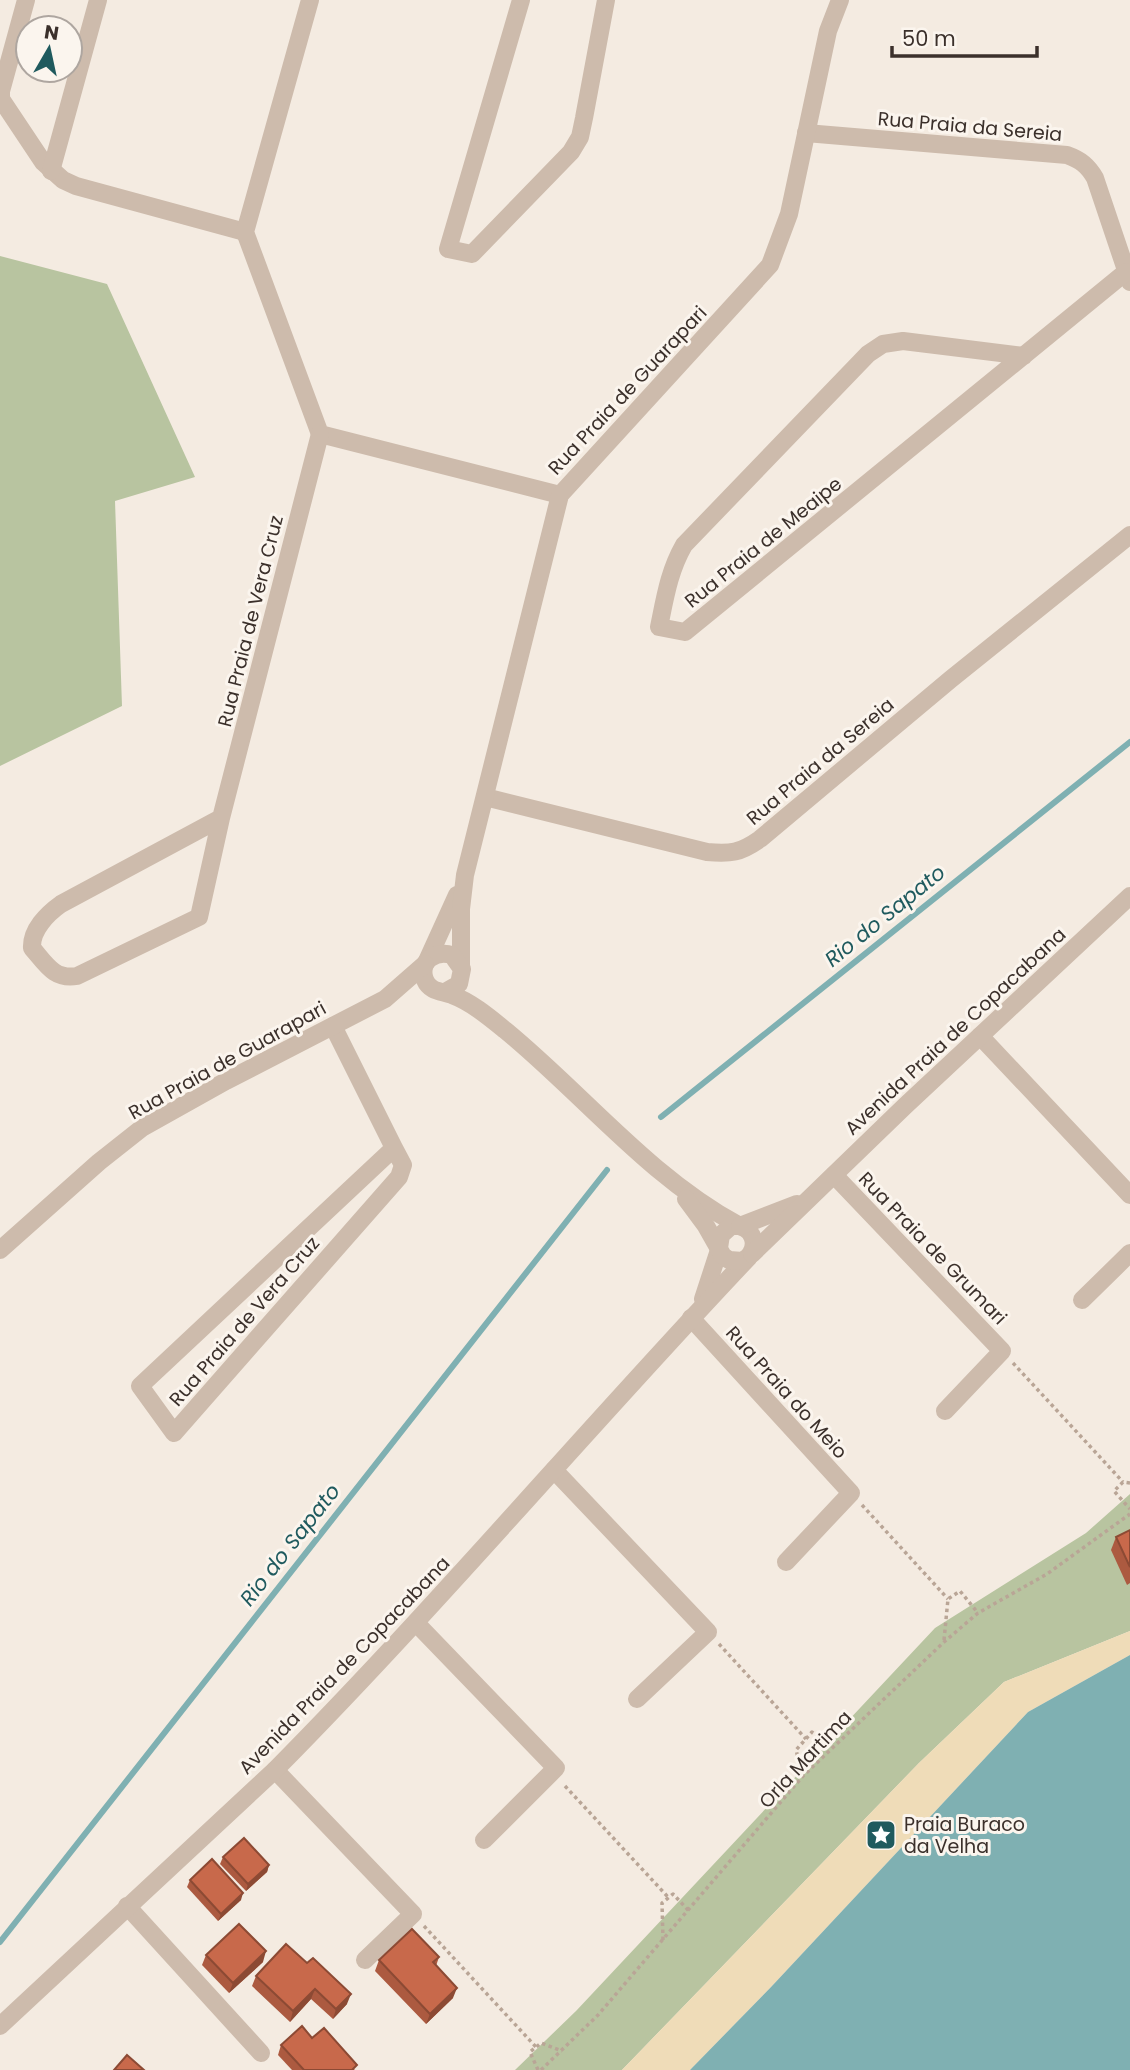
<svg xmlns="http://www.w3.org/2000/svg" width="1130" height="2070" viewBox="0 0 1130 2070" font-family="Poppins,sans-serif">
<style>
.green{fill:#b8c4a0}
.sand{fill:#efdcb8}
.water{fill:#7fb0b2}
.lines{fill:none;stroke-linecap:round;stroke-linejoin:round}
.stream{stroke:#7fb0b2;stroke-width:6}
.path{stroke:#b9a596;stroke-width:3.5;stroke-dasharray:3.5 3.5;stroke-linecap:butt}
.minor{stroke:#cdbbac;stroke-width:18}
.tertiary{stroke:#cdbbac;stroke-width:18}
.wall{fill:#ac5a40}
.shaded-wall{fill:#8c4a34}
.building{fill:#c8694b;stroke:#8c4a34;stroke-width:2}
.labels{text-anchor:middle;stroke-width:6;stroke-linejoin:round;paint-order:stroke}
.street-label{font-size:19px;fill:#3b302b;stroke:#fbf5ee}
.poi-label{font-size:19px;fill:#3b302b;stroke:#fbf5ee;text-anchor:start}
.water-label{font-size:21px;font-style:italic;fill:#1f5a5e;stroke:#fbf5ee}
</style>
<rect width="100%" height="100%" fill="#f4ebe1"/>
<g class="green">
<polygon points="0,256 107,284 195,477 115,501 122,706 0,766"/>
<polygon points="1130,1494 1130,1631 1004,1682 919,1763 622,2070 515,2070 576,2011 935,1628 1086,1533"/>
</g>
<polygon class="sand" points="1130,1631 1130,1655 1028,1712 772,1986 690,2070 622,2070 919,1763 1004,1682"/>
<polygon class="water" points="1130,1655 1130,2070 690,2070 772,1986 1028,1712"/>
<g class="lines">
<g class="stream">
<polyline points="661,1117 1130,742"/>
<polyline points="0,1942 607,1170"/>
</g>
<g class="path">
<polyline points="1013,1363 1123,1482"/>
<polyline points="1130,1483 1123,1482 1114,1491 1130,1509"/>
<polyline points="862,1505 948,1599"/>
<polyline points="944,1640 948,1599 960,1591 978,1613"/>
<polyline points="719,1644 806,1739"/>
<polyline points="803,1776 796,1750 812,1732 829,1749"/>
<polyline points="565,1786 668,1897"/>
<polyline points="424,1926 536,2047"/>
<polyline points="663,1940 662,1903 673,1894 689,1911"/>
<polyline points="538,2070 530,2052 541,2043 562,2051"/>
<polyline points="541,2070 598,2015 803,1776 944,1642 978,1613 1047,1574 1130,1514"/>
</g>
<g class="minor">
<polyline points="26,0 1,91 1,99 43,162 63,180 76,186 245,232"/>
<polyline points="310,0 245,232 320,434 560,495"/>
<polyline points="521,0 448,249 472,254 571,152 580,137 584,118 606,0"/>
<path d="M 806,133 L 1067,155 C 1081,160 1088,166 1095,178 L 1130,282"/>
<polyline points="51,171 98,0"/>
<path d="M 1024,356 L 903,341 L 883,344 L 868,354 L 684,545 C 669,571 665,598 659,627 L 685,632 C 832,512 979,392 1126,272"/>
<path d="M 485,797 L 707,852 C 731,854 740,853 760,839 L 951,679 L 1130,535"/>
<path d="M 221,818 L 199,917 L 77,976 C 54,980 46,964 32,948 C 31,930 47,914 61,904 L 221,818 L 320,434"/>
<polyline points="333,1026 394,1148 140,1386 174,1433 399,1177 403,1165 394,1148"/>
<polyline points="980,1036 1130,1195"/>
<polyline points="834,1175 1002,1351 945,1411"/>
<polyline points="703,1299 719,1250"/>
<polyline points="1082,1300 1130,1253"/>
<polyline points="691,1318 851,1493 786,1562"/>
<polyline points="554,1470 708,1632 637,1699"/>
<polyline points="416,1623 556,1768 484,1840"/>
<polyline points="275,1770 413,1914 365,1960"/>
<polyline points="127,1906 261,2053"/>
<path d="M 0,2026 L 275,1770 C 439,1604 589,1426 749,1257"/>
</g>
<g class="tertiary">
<polyline points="427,961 457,895"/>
<polyline points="461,966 461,909 465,875 560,495 770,265 789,214 828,31 840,0"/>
<path d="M 445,992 L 459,984 L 462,969 L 452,955 C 436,950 418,961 425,980 C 430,992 442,991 452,995 C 471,1002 489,1017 505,1030 C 583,1094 648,1176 738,1225"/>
<path d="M 686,1199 L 706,1226 L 723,1256 L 729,1260 L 743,1261 C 762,1248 754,1224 731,1226 L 721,1235 L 719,1248"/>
<polyline points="740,1226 797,1204"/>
<polyline points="0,1250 99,1162 142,1128 226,1081 385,999 425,964"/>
<polyline points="752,1254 905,1106 1130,896"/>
</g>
</g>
<g class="wall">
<polygon points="1130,1530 1130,1583 1127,1585 1111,1550 1116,1537"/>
<polygon points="223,1857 269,1865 267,1872 246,1891 220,1864"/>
<polygon points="190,1880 241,1900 218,1921 187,1887"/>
<polygon points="286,1944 347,2004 333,2019 311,1999 290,2022 252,1986 256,1976"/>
<polygon points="206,1955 263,1962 229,1993 202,1965"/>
<polygon points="439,1957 436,1966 453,1998 426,2024 375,1971 379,1960"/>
<polygon points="312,2038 355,2070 292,2070 278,2055 281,2045"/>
</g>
<g class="shaded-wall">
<polygon points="269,1865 267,1872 246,1891 248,1884"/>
<polygon points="243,1893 241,1900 218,1921 221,1914"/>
<polygon points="266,1951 263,1962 229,1993 233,1983"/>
<polygon points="457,1988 453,1998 426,2024 430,2014"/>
<polygon points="315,1989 311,1999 290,2022 293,2011"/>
<polygon points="351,1994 347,2004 333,2019 336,2009"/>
</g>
<g class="building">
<polygon points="1130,1530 1130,1567 1116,1537"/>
<polygon points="244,1838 269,1865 248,1884 223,1857"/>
<polygon points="212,1859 243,1893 221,1914 190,1880"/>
<polygon points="239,1924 266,1951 233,1983 206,1955"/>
<polygon points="412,1929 439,1957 433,1962 457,1988 430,2014 379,1960"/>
<polygon points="286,1944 307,1963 313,1958 351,1994 336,2009 315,1989 293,2011 256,1976"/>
<polygon points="302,2026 312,2038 324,2028 357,2065 352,2070 304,2070 281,2045"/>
<polygon points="127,2055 144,2070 114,2070"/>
</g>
<defs>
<g id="sight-square" transform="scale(1.575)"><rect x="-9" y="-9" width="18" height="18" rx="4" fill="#1f5a5e" stroke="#fbf5ee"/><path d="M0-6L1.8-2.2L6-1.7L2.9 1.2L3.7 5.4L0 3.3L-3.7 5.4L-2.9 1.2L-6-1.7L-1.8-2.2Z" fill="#fff"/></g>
</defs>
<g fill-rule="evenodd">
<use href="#sight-square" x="881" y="1835"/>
</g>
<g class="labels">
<g class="street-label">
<text transform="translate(970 126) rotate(5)" y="7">Rua Praia da Sereia</text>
<text transform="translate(627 390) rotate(-47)" y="7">Rua Praia de Guarapari</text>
<text transform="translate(763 542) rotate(-39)" y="7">Rua Praia de Meaipe</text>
<text transform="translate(250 621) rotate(-76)" y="7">Rua Praia de Vera Cruz</text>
<text transform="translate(820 761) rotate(-40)" y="7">Rua Praia da Sereia</text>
<text transform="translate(955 1031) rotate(-43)" y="7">Avenida Praia de Copacabana</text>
<text transform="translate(227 1060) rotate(-29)" y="7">Rua Praia de Guarapari</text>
<text transform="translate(933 1248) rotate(46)" y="7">Rua Praia de Grumari</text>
<text transform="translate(244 1321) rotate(-49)" y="7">Rua Praia de Vera Cruz</text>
<text transform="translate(787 1392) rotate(48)" y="7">Rua Praia do Meio</text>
<text transform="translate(344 1665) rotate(-46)" y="7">Avenida Praia de Copacabana</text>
<text transform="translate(805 1759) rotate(-47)" y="7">Orla Martima</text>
</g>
<g class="poi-label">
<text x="904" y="1831">Praia Buraco<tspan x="904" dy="22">da Velha</tspan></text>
</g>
<g class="water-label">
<text transform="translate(885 916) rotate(-39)" y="7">Rio do Sapato</text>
<text transform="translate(290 1545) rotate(-52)" y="7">Rio do Sapato</text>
</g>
</g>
<g transform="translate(49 49) rotate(9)"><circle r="33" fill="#fbf5ee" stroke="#aea6a0" stroke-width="2"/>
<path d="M0-5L12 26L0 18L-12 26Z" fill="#1f5a5e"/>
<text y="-10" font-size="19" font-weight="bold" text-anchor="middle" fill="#3b302b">N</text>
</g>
<path d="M892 46v10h145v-10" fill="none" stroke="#3b302b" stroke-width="3.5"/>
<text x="902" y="46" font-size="21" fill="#3b302b" stroke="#fbf5ee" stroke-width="5" paint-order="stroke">50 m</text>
</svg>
